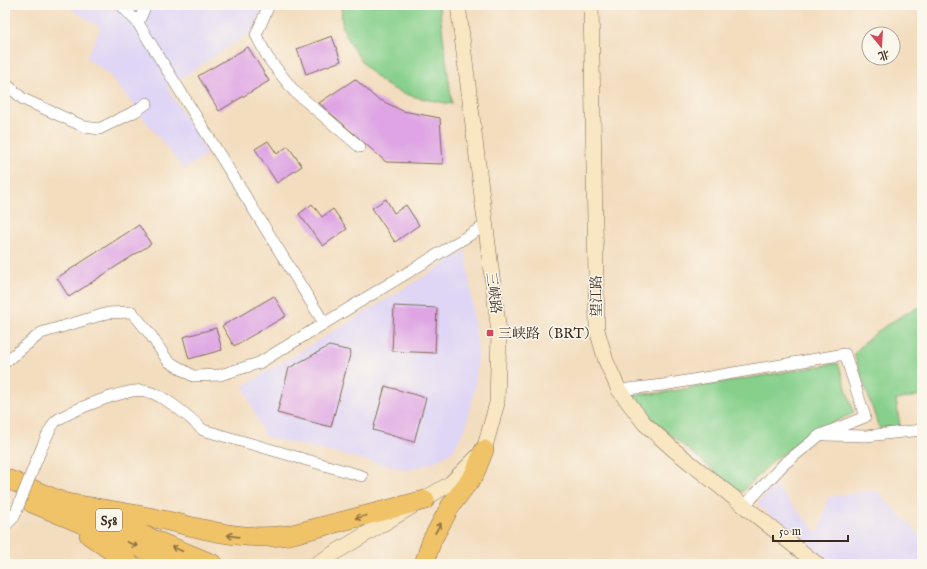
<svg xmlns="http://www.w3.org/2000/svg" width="927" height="569" viewBox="0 0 927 569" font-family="'IM FELL English','Noto Serif SC',serif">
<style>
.built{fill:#dfd5f5}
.green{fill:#87d08c;stroke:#617d55}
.building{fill:#dea4e4}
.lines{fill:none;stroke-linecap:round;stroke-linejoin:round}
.street-casing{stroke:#7b6956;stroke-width:12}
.secondary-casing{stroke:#7b6956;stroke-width:16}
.highway-casing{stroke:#7b6956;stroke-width:20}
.street{stroke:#fff;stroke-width:11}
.secondary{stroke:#f9e7c3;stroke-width:15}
.highway{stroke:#f1c369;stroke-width:19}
.street-bridge-casing{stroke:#7b6956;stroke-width:12;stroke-linecap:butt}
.street-bridge{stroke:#fff;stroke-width:11}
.oneway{stroke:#8d6f40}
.poi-dot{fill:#d1495b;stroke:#fbf7ec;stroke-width:1.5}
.labels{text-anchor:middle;stroke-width:3;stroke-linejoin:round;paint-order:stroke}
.shield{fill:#fbf7ec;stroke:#75685c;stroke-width:1}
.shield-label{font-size:13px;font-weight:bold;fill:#3b2a1e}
.street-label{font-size:14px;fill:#3b2a1e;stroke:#fbf7ec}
.poi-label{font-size:14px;fill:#3b2a1e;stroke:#fbf7ec;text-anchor:start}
</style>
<rect width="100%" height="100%" fill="#fbf7ec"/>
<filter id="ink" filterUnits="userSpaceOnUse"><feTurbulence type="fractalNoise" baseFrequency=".025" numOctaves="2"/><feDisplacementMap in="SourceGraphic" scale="8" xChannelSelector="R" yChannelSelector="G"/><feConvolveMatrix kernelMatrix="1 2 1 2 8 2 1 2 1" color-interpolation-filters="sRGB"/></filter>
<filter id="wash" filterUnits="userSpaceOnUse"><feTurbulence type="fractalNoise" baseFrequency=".012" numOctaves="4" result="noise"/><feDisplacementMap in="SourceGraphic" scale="16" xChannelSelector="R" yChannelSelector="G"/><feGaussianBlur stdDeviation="0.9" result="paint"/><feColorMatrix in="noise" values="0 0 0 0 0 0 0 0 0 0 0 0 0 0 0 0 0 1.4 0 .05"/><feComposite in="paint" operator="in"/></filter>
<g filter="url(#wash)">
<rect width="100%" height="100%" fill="#f3ddbf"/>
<g class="built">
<polygon points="65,5 264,5 253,29 247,35 167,87 207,154 184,170 109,74 86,58 101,28"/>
<polygon points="466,251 478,353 475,387 467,424 454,450 432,463 408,470 265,437 243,386"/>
<polygon points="774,485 819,534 828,497 876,490 922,537 922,564 829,564 757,504"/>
</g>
<g class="green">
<path d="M 341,5 L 439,5 L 452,104 C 434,101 415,98 398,91 C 374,82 351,51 343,27 C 341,20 342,12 341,5 Z"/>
<path d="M 922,306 L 922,395 L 896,400 L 900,426 L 879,428 L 854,354 C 871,333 897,317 922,306 Z"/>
<polygon points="838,363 854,413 816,430 774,460 741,493 627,399 627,395 661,393"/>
</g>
<g id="blocks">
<g class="building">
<polygon points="332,36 341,61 306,74 297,49"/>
<polygon points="248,47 269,81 219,111 198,76"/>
<polygon points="355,79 376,98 403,111 440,118 443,164 386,162 319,103"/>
<polygon points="268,141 277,154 288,146 302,166 277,183 255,149"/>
<polygon points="386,199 394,213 406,205 419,225 395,242 372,208"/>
<polygon points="312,204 322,217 333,209 347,229 323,246 299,214"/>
<polygon points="139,225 151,244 69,297 57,278"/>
<polygon points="274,296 286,316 234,346 222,326"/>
<polygon points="394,306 437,308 435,353 392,351"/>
<polygon points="216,328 222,350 189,359 183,337"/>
<polygon points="329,346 351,351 331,427 277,413 289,368"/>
<polygon points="385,386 426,398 414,442 373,430"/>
</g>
</g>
</g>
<g filter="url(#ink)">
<use href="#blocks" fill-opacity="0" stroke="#7b6956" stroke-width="1"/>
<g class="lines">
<g class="street-casing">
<g id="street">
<polyline points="121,5 138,23 324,323"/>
<polyline points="269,5 256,35 268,58 294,91 360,147"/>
<polyline points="138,23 146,5"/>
<polyline points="5,83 23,99 85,127 99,129 136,111 147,103"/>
<polyline points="5,362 41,333 108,313 132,312 150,334 168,361 193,376 220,375 259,363 486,225"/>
<polyline points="619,390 663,385 845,354 865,417 820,435 784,464 744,506"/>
<polyline points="825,435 866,436 922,430"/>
<path d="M 37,459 C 41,451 49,427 56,421 C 70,411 128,387 145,391 C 163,394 190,417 203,430 L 362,476"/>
<polyline points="5,526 14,517"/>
</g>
</g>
<g class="secondary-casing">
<g id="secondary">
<polyline points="591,5 597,330 606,361 619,390 644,423 674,450 817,564"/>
<polyline points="316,564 451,483 484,450 497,403 499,332 458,5"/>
</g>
</g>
<g class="highway-casing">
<g id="highway">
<polyline points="5,478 213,564"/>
<polyline points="32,503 179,564"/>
<path d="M 67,503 C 96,508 126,512 154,518 C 201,528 240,542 289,535 L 425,500"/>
<polyline points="89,535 130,564"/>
<polyline points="424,564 432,540 451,505 474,475 484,450"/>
</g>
</g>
<use href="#street" class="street"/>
<use href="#secondary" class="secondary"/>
<use href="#highway" class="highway"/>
<g class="street-bridge-casing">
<polyline id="street-bridge" points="14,517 37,459"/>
</g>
<use href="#street-bridge" class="street-bridge"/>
</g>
<defs><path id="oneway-shaft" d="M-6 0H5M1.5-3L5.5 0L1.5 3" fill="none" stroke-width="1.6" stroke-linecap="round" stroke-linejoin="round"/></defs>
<g class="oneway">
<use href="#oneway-shaft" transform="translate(361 517) rotate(166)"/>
<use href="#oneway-shaft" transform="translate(438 528) rotate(-61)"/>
<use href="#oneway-shaft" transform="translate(233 536) rotate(-172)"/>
<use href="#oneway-shaft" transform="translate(132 544) rotate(23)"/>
<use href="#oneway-shaft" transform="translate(177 549) rotate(-157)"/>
</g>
</g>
<rect class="poi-dot" x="486" y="329" width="8" height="8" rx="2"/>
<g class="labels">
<rect class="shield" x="96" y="509" width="26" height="22" rx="3"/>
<g class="shield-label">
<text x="109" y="525">S58</text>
</g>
<g class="street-label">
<text transform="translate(494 293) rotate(83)" y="5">三峡路</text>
<text transform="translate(596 296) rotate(-91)" y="5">望江路</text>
</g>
<g class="poi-label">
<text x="498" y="338">三峡路（BRT）</text>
</g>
</g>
<rect width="927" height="569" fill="none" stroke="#fbf7ec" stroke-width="20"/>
<g transform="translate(881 46) rotate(162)"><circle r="19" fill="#fbf7ec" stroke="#aea59a"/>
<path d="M0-3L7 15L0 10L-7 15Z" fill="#d1495b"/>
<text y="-6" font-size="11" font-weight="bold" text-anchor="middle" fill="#3b2a1e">北</text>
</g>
<path d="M773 535v6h75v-6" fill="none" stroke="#3b2a1e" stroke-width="2"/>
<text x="779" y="535" font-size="12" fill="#3b2a1e" stroke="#fbf7ec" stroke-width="3" paint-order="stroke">50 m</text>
</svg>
